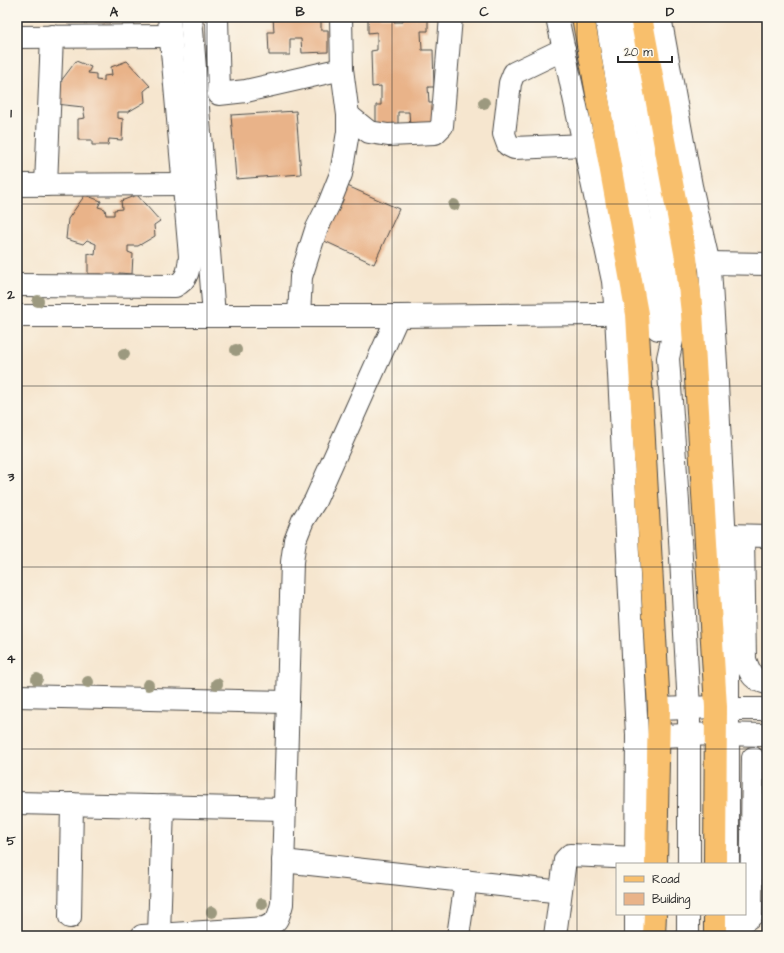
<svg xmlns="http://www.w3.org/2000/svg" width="784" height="953" viewBox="0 0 784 953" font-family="'Architects Daughter',sans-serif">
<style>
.building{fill:#e9b389}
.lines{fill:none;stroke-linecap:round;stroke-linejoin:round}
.minor-casing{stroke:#494744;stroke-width:24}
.major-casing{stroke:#494744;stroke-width:24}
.minor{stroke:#fff;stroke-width:22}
.major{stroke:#f8bf6c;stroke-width:22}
.tree{fill:#9c997f}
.grid{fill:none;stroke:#2b2b2b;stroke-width:1;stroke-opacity:0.55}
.neatline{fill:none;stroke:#2b2b2b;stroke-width:1.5}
.grid-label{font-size:13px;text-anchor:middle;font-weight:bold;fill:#2b2b2b}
</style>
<rect width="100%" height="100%" fill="#fbf7ec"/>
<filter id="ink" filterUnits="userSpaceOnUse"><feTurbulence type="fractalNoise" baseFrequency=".025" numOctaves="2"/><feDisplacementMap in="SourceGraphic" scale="8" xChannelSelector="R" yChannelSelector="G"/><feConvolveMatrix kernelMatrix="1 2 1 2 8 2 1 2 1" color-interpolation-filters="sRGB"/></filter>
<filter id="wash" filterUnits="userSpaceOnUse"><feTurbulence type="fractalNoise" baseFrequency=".012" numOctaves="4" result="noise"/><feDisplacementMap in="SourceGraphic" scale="16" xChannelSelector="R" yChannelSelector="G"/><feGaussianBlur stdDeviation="0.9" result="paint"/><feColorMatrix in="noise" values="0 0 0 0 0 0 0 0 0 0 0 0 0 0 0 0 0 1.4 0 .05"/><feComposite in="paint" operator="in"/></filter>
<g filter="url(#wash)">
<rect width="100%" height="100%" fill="#f6e6cf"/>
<g id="blocks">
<g class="building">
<polygon points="94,17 111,17 110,23 95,22"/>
<polygon points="273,17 321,17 321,30 328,30 328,52 302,53 301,39 290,39 290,55 269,55 268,32 274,32"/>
<polygon points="368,17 394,17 394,22 403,22 403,17 428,17 428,31 421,31 422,50 433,50 434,87 428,87 429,103 436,103 436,125 410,126 409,112 398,112 398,128 376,128 376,105 381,105 381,86 372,87 371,51 377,50 377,32 368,33"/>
<polygon points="76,61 91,67 88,73 96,74 96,80 104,81 104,76 112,75 111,67 127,61 150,86 144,91 145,102 128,112 118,112 118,118 123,119 122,140 109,139 108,145 92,145 92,140 78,140 78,119 85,118 83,107 56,104 58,85"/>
<polygon points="296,111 301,174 236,179 231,115"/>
<polygon points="343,184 399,209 374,264 318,238"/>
<polygon points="85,195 101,201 98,207 105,209 106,215 114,215 114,210 122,209 121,201 137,195 160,221 154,225 155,236 138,246 128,246 128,252 133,254 132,274 119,273 118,279 102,279 102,274 88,274 88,253 95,255 96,244 87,240 83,244 66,239 68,219"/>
</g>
</g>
</g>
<g filter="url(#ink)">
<use href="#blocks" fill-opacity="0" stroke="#494744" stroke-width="1"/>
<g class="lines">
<g class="minor-casing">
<g id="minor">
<polyline points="191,17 214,316"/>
<polyline points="217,17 219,94 246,91 342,69"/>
<polyline points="557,17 613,281 616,314 637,735 636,864"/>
<polyline points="606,17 657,314 658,329"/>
<polyline points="624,17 644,113 662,216 674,314 674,331 668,358 678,502 689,708 689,864"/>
<polyline points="660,17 691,186 710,269 716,364 728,602 728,864"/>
<polyline points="17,37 170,36"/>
<polyline points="564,49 514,73 510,83 504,134 508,145 514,148 585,145"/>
<polyline points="348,115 369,132 388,135 435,133 442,126 451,17"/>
<polyline points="17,185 183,184"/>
<polyline points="46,185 52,36"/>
<polyline points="709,263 767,264"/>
<path d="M 17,285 L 175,286 C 188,280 189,269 190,256 L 169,17"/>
<polyline points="17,316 398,316 688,313"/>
<polyline points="299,316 301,277 316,230 329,204 341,174 348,132 348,115 342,69 341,17"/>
<polyline points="728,535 767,536"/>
<path d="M 743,536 L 745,660 C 751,674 751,679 767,683"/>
<polyline points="17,696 288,702"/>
<polyline points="659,709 716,707 728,709 767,709"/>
<polyline points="659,736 716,734 767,735"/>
<polyline points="17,803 284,809"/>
<polyline points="283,861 553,891"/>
<polyline points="70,917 72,804"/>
<polyline points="727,924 744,921 751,916 753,758"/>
<polyline points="159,935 163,806"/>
<path d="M 142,936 L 264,928 C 278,922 278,919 282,904 L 292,562 L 295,540 L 303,520 L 315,501 L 398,316"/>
<polyline points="458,936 466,881"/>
<polyline points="555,936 565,860 570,855 636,858 651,860"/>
<polyline points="636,936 636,914"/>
<polyline points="688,936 688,914"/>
</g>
</g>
<g class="major-casing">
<g id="major">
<polyline points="583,17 637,314 659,709 656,864"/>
<polyline points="641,17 686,258 692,313 716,707 715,864"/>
<polyline points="715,914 715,936"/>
<polyline points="654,936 655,914"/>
</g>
</g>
<use href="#minor" class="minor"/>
<use href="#major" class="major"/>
</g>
<g class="tree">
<circle cx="484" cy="103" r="6"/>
<circle cx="454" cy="205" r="6"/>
<circle cx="38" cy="301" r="6"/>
<circle cx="236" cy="350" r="6"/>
<circle cx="124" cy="354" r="6"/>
<circle cx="37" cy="679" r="6"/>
<circle cx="88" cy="682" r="6"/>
<circle cx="217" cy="684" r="6"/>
<circle cx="148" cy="685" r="6"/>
<circle cx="262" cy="904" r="6"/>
<circle cx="212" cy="912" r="6"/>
</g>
</g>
<path class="grid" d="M 207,17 L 207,936M 392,17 L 392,936M 577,17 L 577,936M 17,204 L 767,204M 17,386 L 767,386M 17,567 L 767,567M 17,749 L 767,749"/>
<rect width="784" height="953" fill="none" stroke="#fbf7ec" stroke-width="44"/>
<rect x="616" y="863" width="130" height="52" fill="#fbf7ec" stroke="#a8a59f"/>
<rect x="624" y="876" width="20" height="6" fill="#f8bf6c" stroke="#a8a59f"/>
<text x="652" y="883" font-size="12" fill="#2b2b2b">Road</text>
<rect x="624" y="893" width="20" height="12" fill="#e9b389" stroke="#a8a59f"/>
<text x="652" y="903" font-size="12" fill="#2b2b2b">Building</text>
<path d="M618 56v6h54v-6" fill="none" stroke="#2b2b2b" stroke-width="2"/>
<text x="624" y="56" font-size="12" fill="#2b2b2b" stroke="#fbf7ec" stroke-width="3" paint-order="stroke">20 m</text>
<rect x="22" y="22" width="740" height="909" class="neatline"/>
<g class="grid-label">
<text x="114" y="16">A</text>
<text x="300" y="16">B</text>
<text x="484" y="16">C</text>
<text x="670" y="16">D</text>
<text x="11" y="117">1</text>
<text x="11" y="299">2</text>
<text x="11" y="481">3</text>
<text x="11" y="663">4</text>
<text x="11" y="845">5</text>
</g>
</svg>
